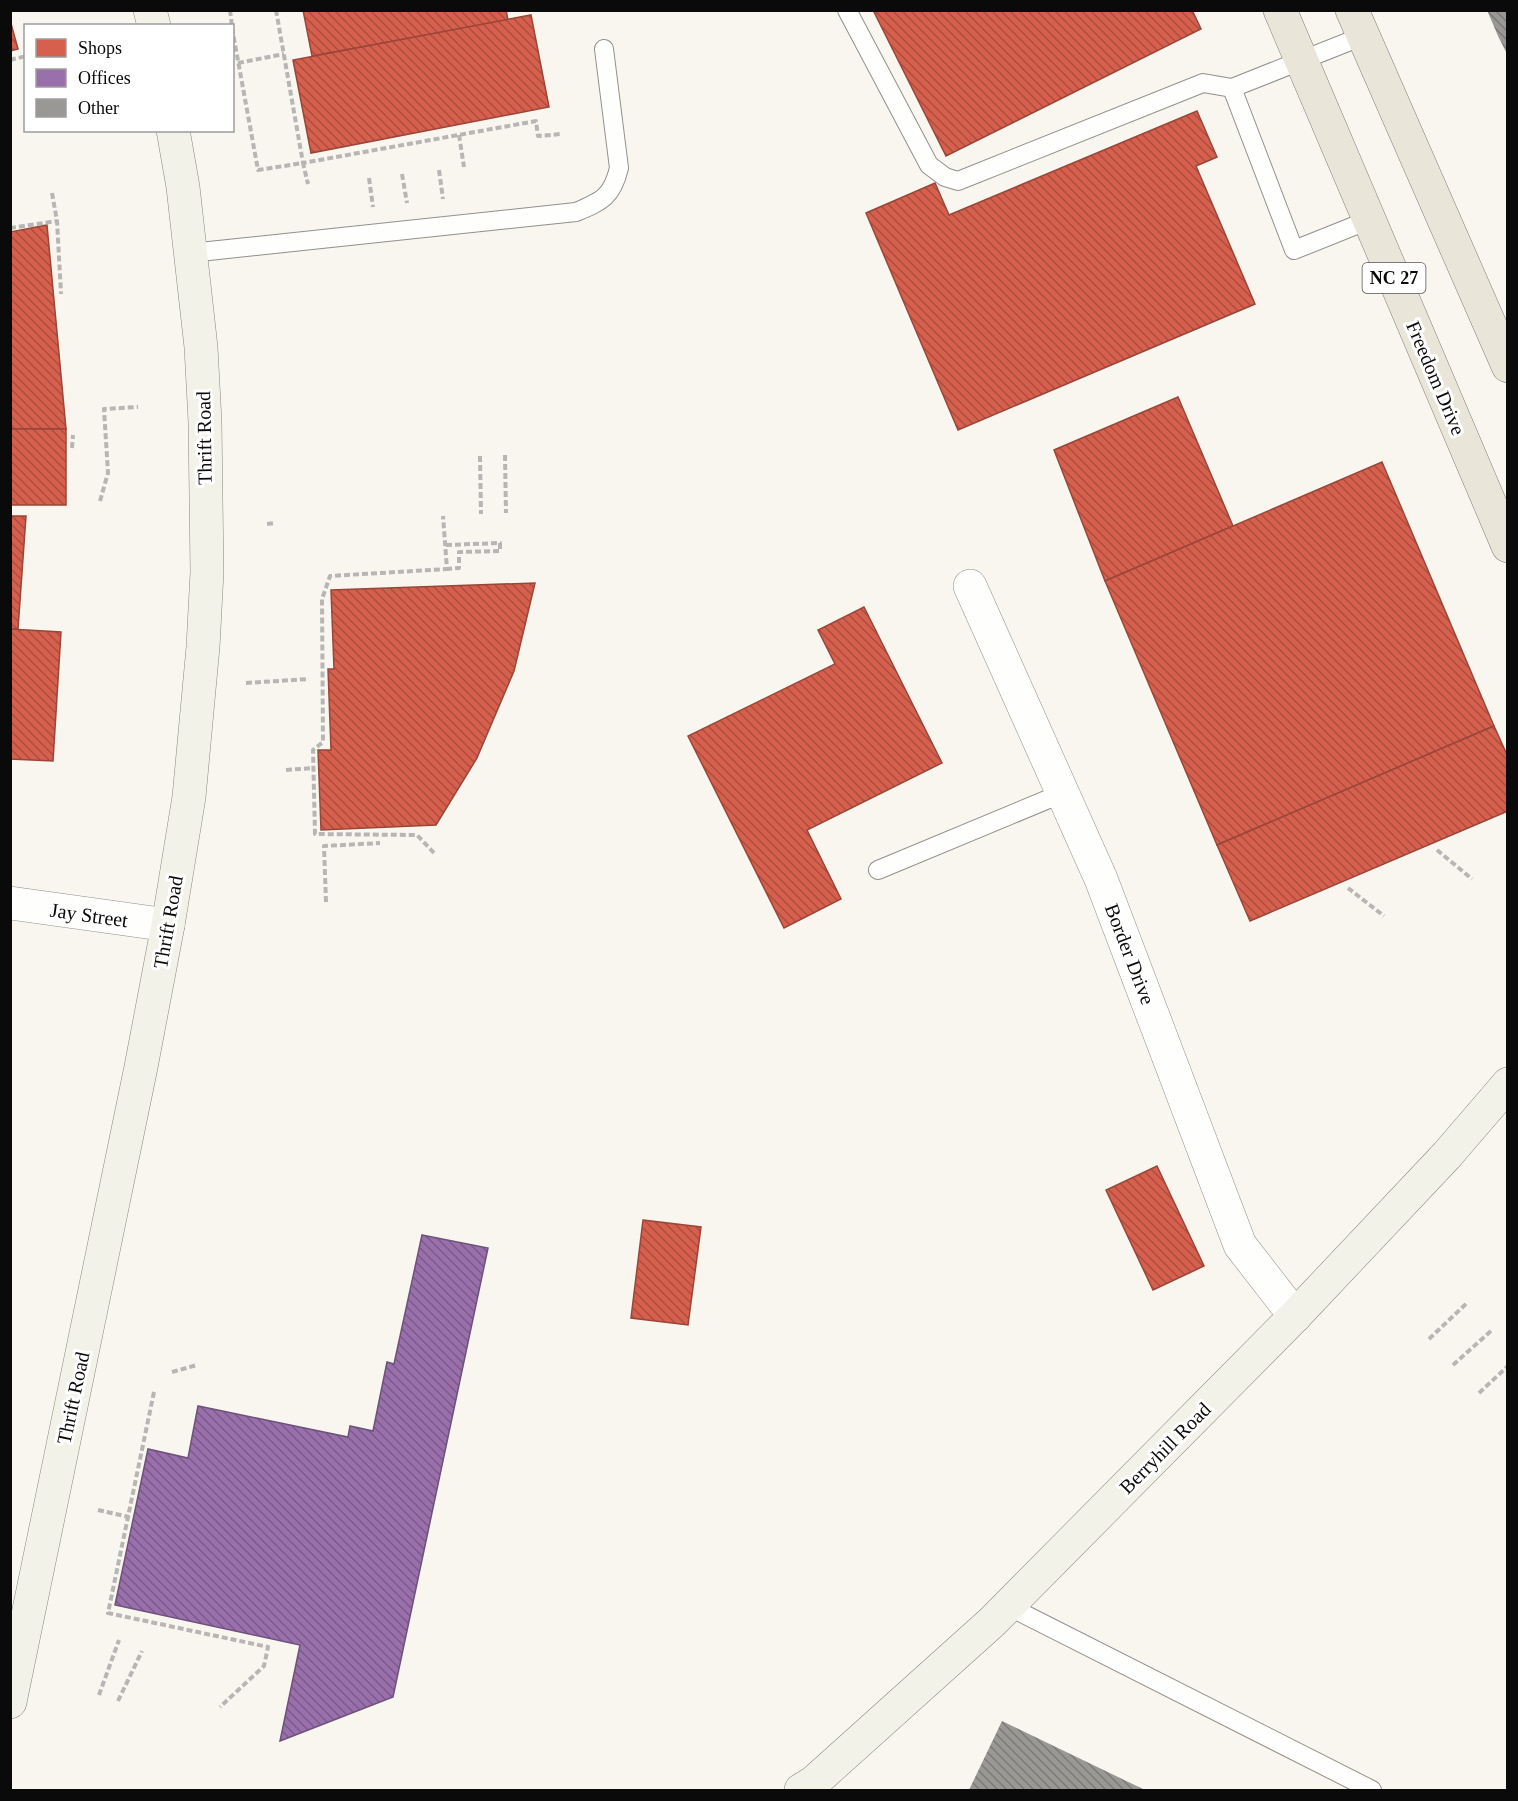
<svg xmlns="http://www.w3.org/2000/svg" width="1518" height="1801" viewBox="0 0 1518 1801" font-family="'Times New Roman',serif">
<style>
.shops{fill:url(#shops-back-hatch);stroke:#994639;stroke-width:1.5}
.offices{fill:url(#offices-back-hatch);stroke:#6e517b;stroke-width:1.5}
.building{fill:url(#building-back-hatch)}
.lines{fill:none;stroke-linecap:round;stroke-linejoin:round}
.lane-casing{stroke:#91908d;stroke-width:20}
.street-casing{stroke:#91908d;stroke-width:34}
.secondary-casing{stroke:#888783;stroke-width:34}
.primary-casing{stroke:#7e7e7a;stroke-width:34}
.path{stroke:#b7b6b5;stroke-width:4;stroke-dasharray:6 3;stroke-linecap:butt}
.lane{stroke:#fefefc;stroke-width:18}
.street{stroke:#fefefc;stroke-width:33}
.secondary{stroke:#f3f2e8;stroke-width:33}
.primary{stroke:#e9e5d9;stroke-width:33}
.labels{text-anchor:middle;stroke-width:6;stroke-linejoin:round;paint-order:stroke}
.shield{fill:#fff;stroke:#545454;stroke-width:1.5}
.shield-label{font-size:18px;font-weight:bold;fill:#0a0a0a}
.street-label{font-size:20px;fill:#0a0a0a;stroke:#fff}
</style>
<defs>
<pattern id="shops-back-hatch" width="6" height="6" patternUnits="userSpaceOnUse" patternTransform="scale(1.5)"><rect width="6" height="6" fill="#d6604d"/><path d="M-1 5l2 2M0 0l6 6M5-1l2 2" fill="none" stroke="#ac4d3e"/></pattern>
<pattern id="offices-back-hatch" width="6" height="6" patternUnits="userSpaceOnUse" patternTransform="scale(1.5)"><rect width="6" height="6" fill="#9970ab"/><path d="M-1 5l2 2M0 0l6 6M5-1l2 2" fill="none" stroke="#7b5a89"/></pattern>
<pattern id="building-back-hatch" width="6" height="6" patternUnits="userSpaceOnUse" patternTransform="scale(1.5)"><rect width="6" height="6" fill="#9a9894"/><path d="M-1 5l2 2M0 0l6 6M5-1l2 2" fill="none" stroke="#7c7a77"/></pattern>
</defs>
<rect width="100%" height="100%" fill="#f8f6ee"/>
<g class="shops">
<polygon points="303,10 506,10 508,20 312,56"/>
<polygon points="873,10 1192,10 1201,29 946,156"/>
<polygon points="531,15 549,107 311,153 293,60"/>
<polygon points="10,20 18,49 10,51"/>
<polygon points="1197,111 1217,157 1196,166 1255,304 958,430 866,213 935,183 949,215"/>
<polygon points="47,225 66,429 10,429 10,232"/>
<polygon points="1178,397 1233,526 1105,581 1054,450"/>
<rect x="10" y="429" width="56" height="76"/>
<polygon points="1382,462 1494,726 1217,845 1105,581"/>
<polygon points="10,516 26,516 18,629 10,629"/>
<polygon points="535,583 514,671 477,758 436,825 321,830 318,750 331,750 328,669 334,669 331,590"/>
<polygon points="864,607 942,763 807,830 841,899 784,928 688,736 835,664 818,630"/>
<polygon points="10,629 61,632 53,761 10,759"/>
<polygon points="1494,726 1508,757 1508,811 1250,921 1217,845"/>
<polygon points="1157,1166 1204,1266 1153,1290 1106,1190"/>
<polygon points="643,1220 701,1227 688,1325 631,1318"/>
</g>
<polygon class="offices" points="422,1235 488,1248 393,1697 280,1741 300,1645 115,1605 148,1449 188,1458 198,1406 348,1437 350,1426 373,1431 387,1362 394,1364"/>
<g class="building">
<polygon points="1487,10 1508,10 1508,56 1498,36"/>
<polygon points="1002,1721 1145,1790 969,1790"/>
</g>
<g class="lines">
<g class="lane-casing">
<g id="lane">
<polyline points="847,10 929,165 945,177 958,181 1203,83 1232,88"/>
<polyline points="1363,36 1232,88 1294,250 1369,220"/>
<path d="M 190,253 L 576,212 C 602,201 612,197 619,168 L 604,49"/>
<polyline points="878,870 1063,793"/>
<polyline points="1008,1606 1372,1790"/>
</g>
</g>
<g class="street-casing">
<g id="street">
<polyline points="970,586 1101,879 1240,1245 1295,1316"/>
<polyline points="10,903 168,925"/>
</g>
</g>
<g class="secondary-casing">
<g id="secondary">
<polyline points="150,10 154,26"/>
<polyline points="10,1702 141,1067 168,925 189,797 203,647 207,572 205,422 201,347 183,187 173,130"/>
<polyline points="801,1790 814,1782 992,1622 1295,1316 1447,1155 1508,1084"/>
</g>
</g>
<g class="primary-casing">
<g id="primary">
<polyline points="1280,10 1508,546"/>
<polyline points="1352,10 1508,366"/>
</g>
</g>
<g class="path">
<polyline points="230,10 232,26"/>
<polyline points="276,10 303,163 536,121 538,136 561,134"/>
<polyline points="232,28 258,170 303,163 308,184"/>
<polyline points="10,60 26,56"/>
<polyline points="238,63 284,54"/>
<polyline points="459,135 464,167"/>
<polyline points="439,170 443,199"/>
<polyline points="402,174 407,203"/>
<polyline points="369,178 373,207"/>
<polyline points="52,193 57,221 61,294"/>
<polyline points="10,228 57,221"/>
<polyline points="72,448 73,435"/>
<polyline points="505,455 506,513"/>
<polyline points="480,456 481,514"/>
<polyline points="100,501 108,473 104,409 138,407"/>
<polyline points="267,524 275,523"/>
<polyline points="446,545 500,543 500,551 459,552 459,568 447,569"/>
<polyline points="246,683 309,679"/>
<polyline points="286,770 313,768"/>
<polyline points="1437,850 1472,879"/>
<polyline points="434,853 417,835 315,834 313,750 323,742 322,599 330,576 447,569 443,516"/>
<polyline points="1348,888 1384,916"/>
<polyline points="326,902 324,846 380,843"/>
<polyline points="1429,1339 1468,1302"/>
<polyline points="1453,1365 1493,1329"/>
<polyline points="172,1372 197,1365"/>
<polyline points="154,1392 108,1613 268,1647 264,1666 220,1707"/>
<polyline points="1479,1393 1508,1366"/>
<polyline points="98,1510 129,1517"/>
<polyline points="99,1695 119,1640"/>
<polyline points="118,1701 142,1651"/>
</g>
<use href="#lane" class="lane"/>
<use href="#street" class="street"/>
<use href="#secondary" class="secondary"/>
<use href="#primary" class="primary"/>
</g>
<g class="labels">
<rect class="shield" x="1362.5" y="263" width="63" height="30" rx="4.5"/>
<g class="shield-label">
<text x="1394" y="284">NC 27</text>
</g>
<g class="street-label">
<text transform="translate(1436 378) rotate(67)" y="7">Freedom Drive</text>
<text transform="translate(204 438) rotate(-91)" y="7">Thrift Road</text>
<text transform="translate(89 915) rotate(8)" y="7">Jay Street</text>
<text transform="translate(168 922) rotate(-80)" y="7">Thrift Road</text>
<text transform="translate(1130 954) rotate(69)" y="7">Border Drive</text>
<text transform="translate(73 1398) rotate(-78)" y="7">Thrift Road</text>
<text transform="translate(1165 1448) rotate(-45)" y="7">Berryhill Road</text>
</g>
</g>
<rect width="1518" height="1801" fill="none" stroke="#0a0a0a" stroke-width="24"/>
<rect x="24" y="24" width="210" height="108" fill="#ffffff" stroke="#9d9d9d" stroke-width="1.5"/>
<rect x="36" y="39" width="30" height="18" fill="#d6604d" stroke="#9d9d9d" stroke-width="1.5"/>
<text x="78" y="54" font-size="18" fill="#0a0a0a">Shops</text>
<rect x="36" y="69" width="30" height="18" fill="#9970ab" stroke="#9d9d9d" stroke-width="1.5"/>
<text x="78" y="84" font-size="18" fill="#0a0a0a">Offices</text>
<rect x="36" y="99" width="30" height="18" fill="#9a9894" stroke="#9d9d9d" stroke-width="1.5"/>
<text x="78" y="114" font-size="18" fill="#0a0a0a">Other</text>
</svg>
